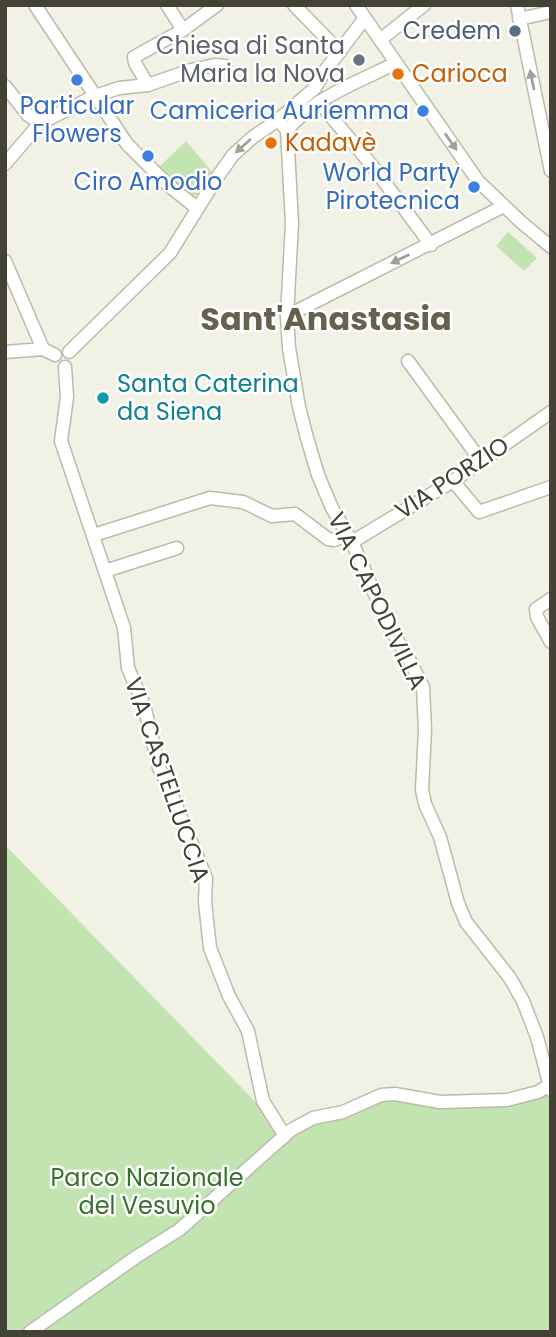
<svg xmlns="http://www.w3.org/2000/svg" width="556" height="1337" viewBox="0 0 556 1337" font-family="Poppins,sans-serif">
<style>
.green{fill:#c1e4b1}
.lines{fill:none;stroke-linecap:round;stroke-linejoin:round}
.minor-casing{stroke:#bcbaa9;stroke-width:15}
.minor{stroke:#fff;stroke-width:12}
.oneway{fill:#a2a09a}
.service-dot{fill:#5c6f8a;stroke:#fff;stroke-width:2.5}
.worship-dot{fill:#6b7280;stroke:#fff;stroke-width:2.5}
.food-dot{fill:#e8710a;stroke:#fff;stroke-width:2.5}
.shop-dot{fill:#3f7fe0;stroke:#fff;stroke-width:2.5}
.culture-dot{fill:#0f9aa8;stroke:#fff;stroke-width:2.5}
.labels{text-anchor:middle;stroke-width:5;stroke-linejoin:round;paint-order:stroke}
.service-label{font-size:24px;fill:#4e5e75;stroke:#fff;text-anchor:end}
.worship-label{font-size:24px;fill:#5b616d;stroke:#fff;text-anchor:end}
.food-label{font-size:24px;fill:#c56008;stroke:#fff;text-anchor:start}
.shop-label{font-size:24px;fill:#366cbe;stroke:#fff}
.culture-label{font-size:24px;fill:#0d838f;stroke:#fff;text-anchor:start}
.street-label{font-size:24px;fill:#444135;stroke:#fff}
.park-label{font-size:24px;fill:#37712d;stroke:#fff}
.district-label{font-size:32px;font-weight:bold;fill:#66614d;stroke:#fff}
</style>
<rect width="100%" height="100%" fill="#f2f1e6"/>
<g class="green">
<polygon points="186,141 213,173 200,194 193,196 159,167"/>
<polygon points="508,232 537,258 524,271 496,246"/>
<polygon points="5,845 278,1125 285,1128 380,1100 504,1096 551,1088 551,1332 5,1332"/>
</g>
<g class="lines">
<g class="minor-casing">
<g id="minor">
<polyline points="35,5 127,144 168,185 197,208"/>
<polyline points="167,5 183,30"/>
<polyline points="294,5 340,52"/>
<polyline points="356,5 478,181 521,222 551,247"/>
<polyline points="517,5 551,171"/>
<path d="M 365,18 L 324,72 L 315,88 L 278,120 L 287,130 C 315,97 358,82 396,63"/>
<polyline points="519,19 551,12"/>
<polyline points="380,40 424,5"/>
<polyline points="148,85 135,63 134,57 183,30 217,5"/>
<polyline points="5,86 28,115 40,123"/>
<polyline points="319,102 374,168 431,245"/>
<polyline points="287,130 292,223 287,316 289,348 299,407 307,438 318,475 332,508 352,542 388,624 411,663 423,687 425,730 422,790 425,804 440,837 458,903 466,922 510,978 523,1001 537,1037 551,1090"/>
<polyline points="5,164 40,123 95,96 119,88 148,85 191,70 215,65 225,66"/>
<polyline points="5,261 43,349 55,355"/>
<polyline points="287,316 504,206"/>
<polyline points="5,352 43,349"/>
<polyline points="69,352 170,253 216,179 233,155 253,137 278,120"/>
<polyline points="408,361 481,461"/>
<polyline points="65,367 67,397 61,441 124,628 128,668 144,705 159,768 166,781 206,878 205,902 210,948 229,996 248,1031 263,1101 285,1136"/>
<polyline points="453,481 479,512 551,487"/>
<polyline points="94,535 210,498 243,502 272,516 295,514 328,539 334,540 345,536 352,542 453,481 551,412"/>
<polyline points="105,571 177,548"/>
<polyline points="551,599 536,609 537,617 551,642"/>
<polyline points="30,1332 136,1257 179,1230 291,1130 313,1118 343,1112 381,1095 395,1094 440,1102 507,1100 538,1092 551,1084"/>
</g>
</g>
<use href="#minor" class="minor"/>
</g>
<defs><path id="oneway-solid" d="M-6-.8H1V-3.2L6.5 0L1 3.2V.8H-6Z" transform="scale(1.75)"/></defs>
<g class="oneway">
<use href="#oneway-solid" transform="translate(532 80) rotate(-102)"/>
<use href="#oneway-solid" transform="translate(451 142) rotate(55)"/>
<use href="#oneway-solid" transform="translate(243 146) rotate(138)"/>
<use href="#oneway-solid" transform="translate(400 259) rotate(154)"/>
</g>
<circle class="service-dot" cx="515" cy="31" r="7"/>
<circle class="worship-dot" cx="359" cy="60" r="7"/>
<g class="food-dot">
<circle cx="398" cy="74" r="7"/>
<circle cx="271" cy="143" r="7"/>
</g>
<g class="shop-dot">
<circle cx="77" cy="80" r="7"/>
<circle cx="423" cy="111" r="7"/>
<circle cx="148" cy="156" r="7"/>
<circle cx="474" cy="187" r="7"/>
</g>
<circle class="culture-dot" cx="103" cy="398" r="7"/>
<g class="labels">
<g class="service-label">
<text x="501" y="39">Credem</text>
</g>
<g class="worship-label">
<text x="345" y="54">Chiesa di Santa<tspan x="345" dy="28">Maria la Nova</tspan></text>
</g>
<g class="food-label">
<text x="412" y="82">Carioca</text>
<text x="285" y="151">Kadavè</text>
</g>
<g class="shop-label">
<text x="77" y="114">Particular<tspan x="77" dy="28">Flowers</tspan></text>
<text x="409" y="119" text-anchor="end">Camiceria Auriemma</text>
<text x="460" y="181" text-anchor="end">World Party<tspan x="460" dy="28">Pirotecnica</tspan></text>
<text x="148" y="190">Ciro Amodio</text>
</g>
<g class="culture-label">
<text x="117" y="392">Santa Caterina<tspan x="117" dy="28">da Siena</tspan></text>
</g>
<g class="street-label">
<text transform="translate(452 478) rotate(-33)" y="8">VIA PORZIO</text>
<text transform="translate(377 601) rotate(64)" y="8">VIA CAPODIVILLA</text>
<text transform="translate(167 780) rotate(71)" y="8">VIA CASTELLUCCIA</text>
</g>
<g class="park-label">
<text x="147" y="1186">Parco Nazionale<tspan x="147" dy="28">del Vesuvio</tspan></text>
</g>
<g class="district-label">
<text x="326" y="330">Sant'Anastasia</text>
</g>
</g>
<rect width="556" height="1337" fill="none" stroke="#444135" stroke-width="14"/>
</svg>
